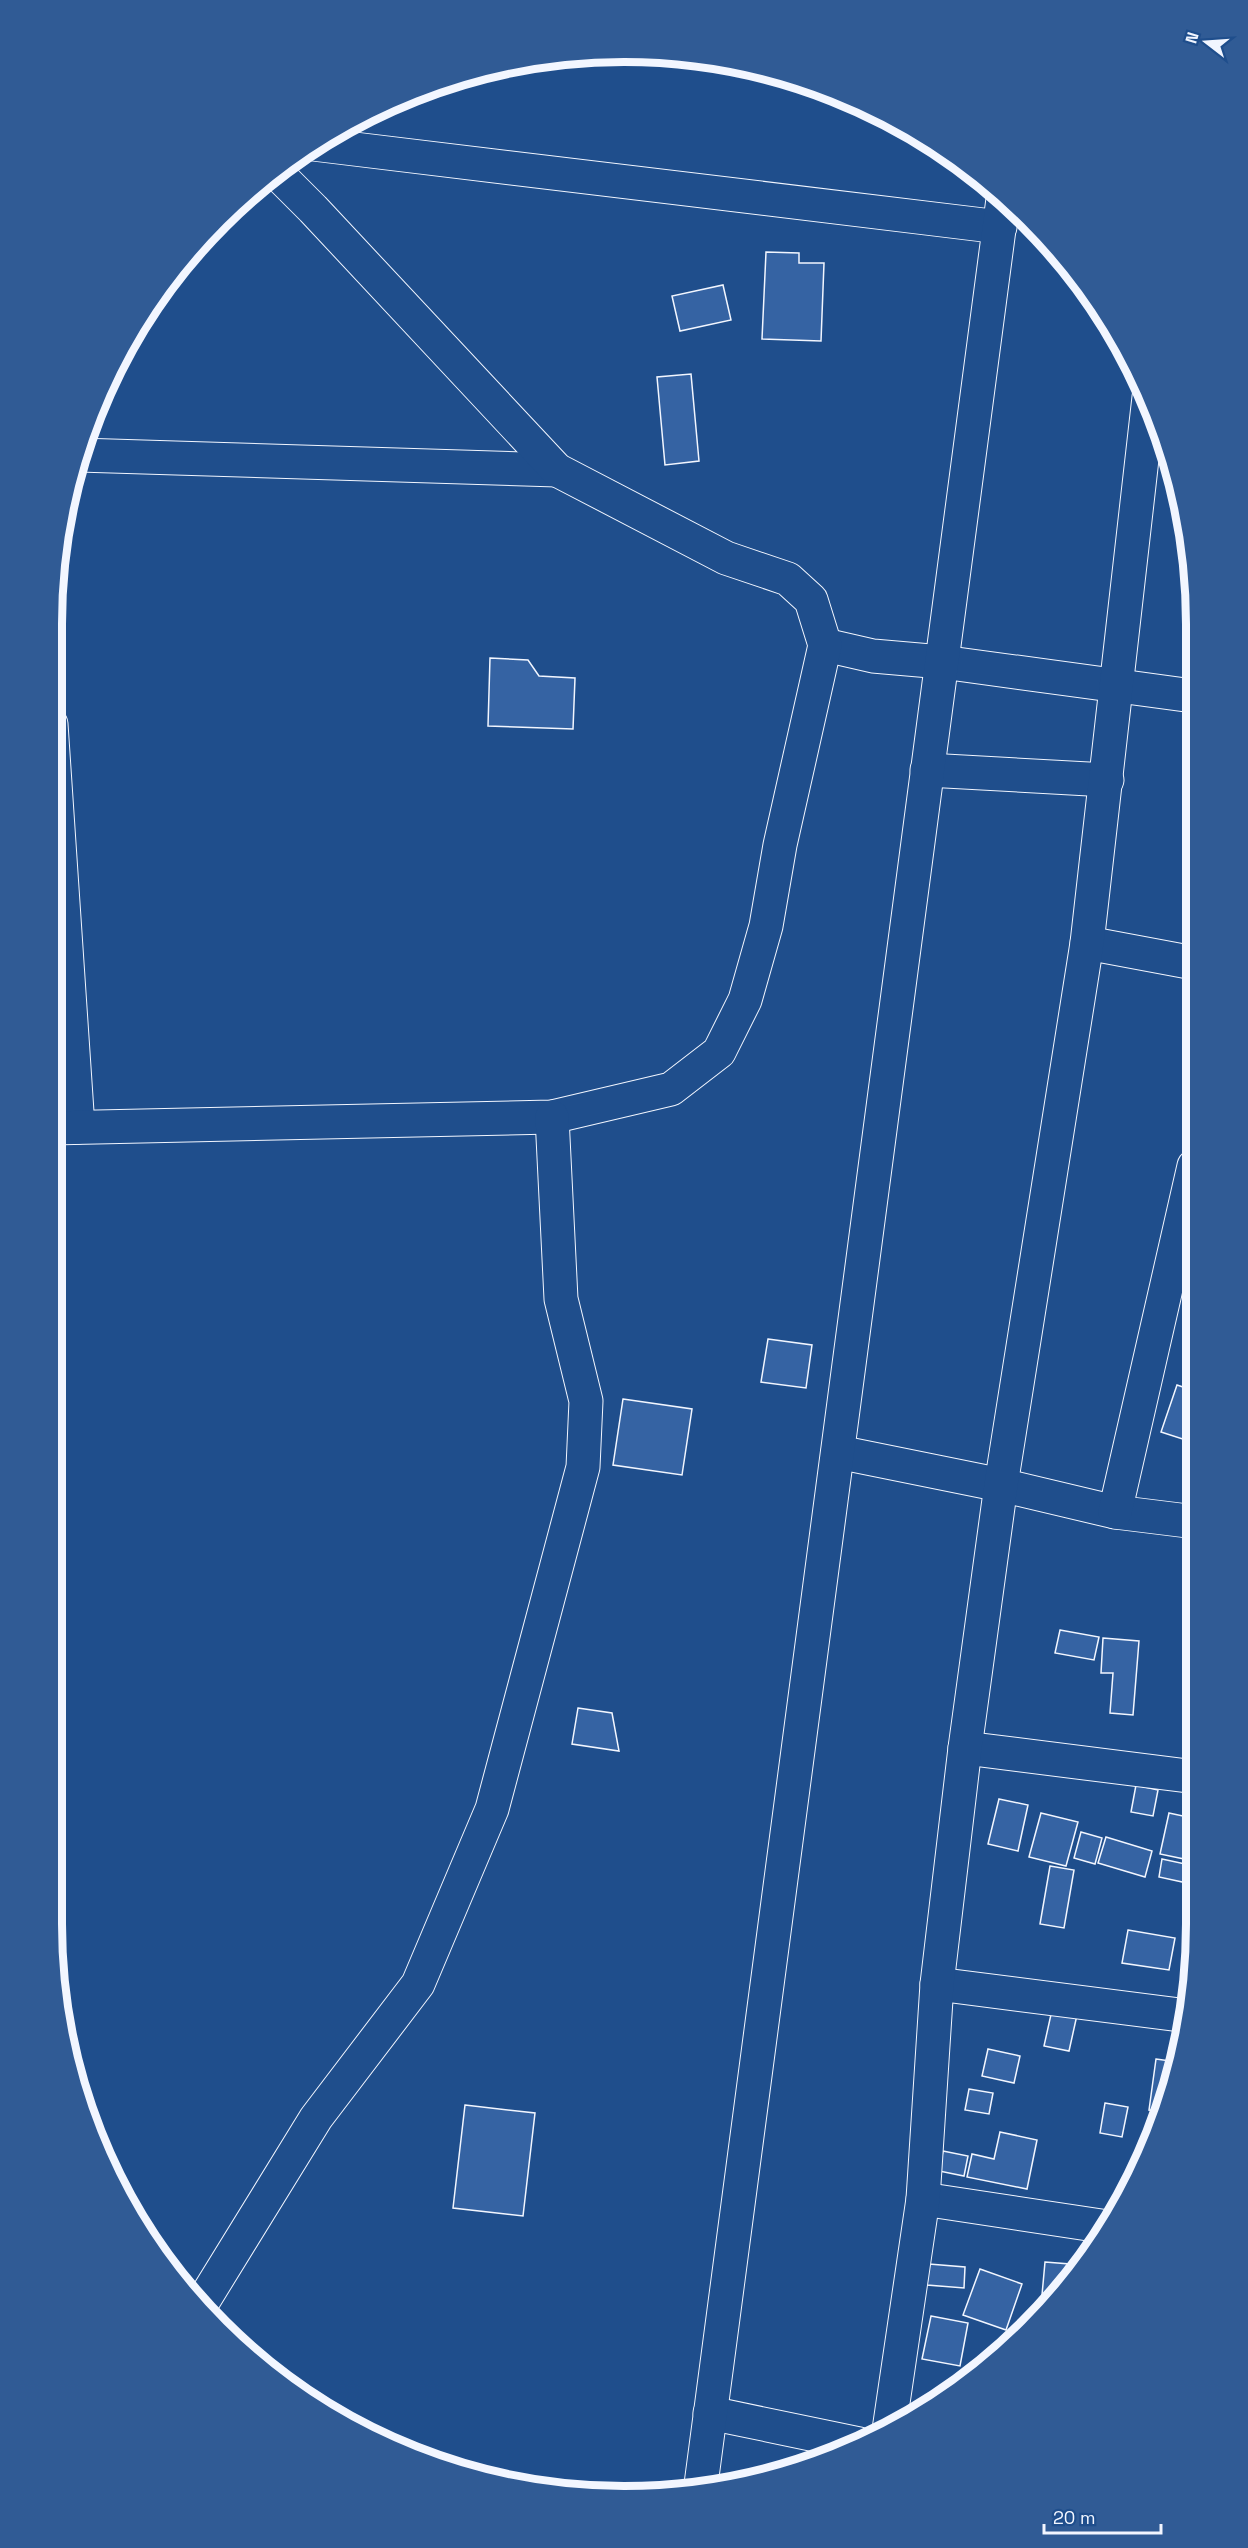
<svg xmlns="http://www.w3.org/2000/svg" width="1248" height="2548" viewBox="0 0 1248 2548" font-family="'Space Grotesk',sans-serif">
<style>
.building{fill:#3563a3;stroke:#f2f6ff;stroke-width:1.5}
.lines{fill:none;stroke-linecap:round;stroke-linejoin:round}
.minor-casing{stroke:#f2f6ff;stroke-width:35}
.tertiary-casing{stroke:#f2f6ff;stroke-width:35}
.minor{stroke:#1f4e8c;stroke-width:33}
.tertiary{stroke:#1f4e8c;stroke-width:33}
.rim{fill:none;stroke:#f2f6ff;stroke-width:8}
</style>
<rect width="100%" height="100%" fill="#1f4e8c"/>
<g class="building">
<polygon points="766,252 799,253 799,263 824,263 821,341 762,339"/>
<polygon points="723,285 731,320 680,331 672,296"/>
<polygon points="691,374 699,461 665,465 657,377"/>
<polygon points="490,658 528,660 539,676 575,678 573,729 488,726"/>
<polygon points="768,1339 812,1345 806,1388 761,1382"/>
<polygon points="1177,1385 1195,1391 1195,1443 1161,1432"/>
<polygon points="623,1399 692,1409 682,1475 613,1465"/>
<polygon points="1060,1630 1099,1637 1094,1660 1055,1653"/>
<polygon points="1103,1638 1139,1641 1133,1715 1110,1713 1113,1673 1101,1673"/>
<polygon points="578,1708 612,1713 619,1751 572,1744"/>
<polygon points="1136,1785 1158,1790 1153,1816 1131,1812"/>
<polygon points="999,1799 1028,1805 1018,1851 988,1844"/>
<polygon points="1041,1813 1078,1822 1066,1866 1029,1857"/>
<polygon points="1169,1813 1197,1819 1189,1860 1160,1854"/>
<polygon points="1081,1832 1102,1838 1095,1864 1074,1858"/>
<polygon points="1106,1837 1152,1851 1145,1877 1098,1863"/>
<polygon points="1162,1859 1190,1865 1187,1883 1159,1877"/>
<polygon points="1050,1866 1074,1870 1064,1928 1040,1924"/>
<polygon points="1128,1930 1175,1938 1169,1970 1122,1963"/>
<polygon points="1052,2010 1077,2015 1069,2051 1044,2046"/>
<polygon points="988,2049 1020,2056 1014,2083 982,2076"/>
<polygon points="1156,2059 1178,2062 1163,2112 1149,2110"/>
<polygon points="969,2089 993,2093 989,2114 965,2110"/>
<polygon points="1105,2103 1128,2107 1122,2137 1100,2133"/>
<polygon points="465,2105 535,2113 523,2216 453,2208"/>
<polygon points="1000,2132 1037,2140 1027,2189 967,2177 972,2154 994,2159"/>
<polygon points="943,2151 968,2156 964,2176 939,2171"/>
<polygon points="1045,2262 1082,2265 1040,2317"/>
<polygon points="929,2264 965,2267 964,2288 927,2285"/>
<polygon points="980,2269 1022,2284 1006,2330 963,2315"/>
<polygon points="931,2316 968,2323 960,2366 922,2359"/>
</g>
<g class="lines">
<g class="minor-casing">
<g id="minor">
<polyline points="313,144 1000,227"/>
<polyline points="79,455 557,470"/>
<polyline points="825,645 873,656 942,662 1193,696"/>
<polyline points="51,724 78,1127"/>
<polyline points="927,770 1107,780"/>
<polyline points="1087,943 1194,963"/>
<polyline points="51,1128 552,1117 671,1089 719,1052 745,1000 766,926 780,845 825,645 811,600 788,579 726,558 557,470 313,209 276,172"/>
<polyline points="838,1452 1001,1485 1115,1512 1196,1522"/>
<polyline points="1115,1512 1194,1166"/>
<polyline points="965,1748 1196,1777"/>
<polyline points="937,1984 1188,2016"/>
<polyline points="923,2199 1108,2227"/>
<polyline points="202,2303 316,2118 418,1984 492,1809 583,1467 586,1401 561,1299 552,1117"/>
<polyline points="710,2413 859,2444"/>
<polyline points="889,2430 923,2199 937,1984 965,1748 1001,1485 1087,943 1149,397"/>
</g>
</g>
<g class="tertiary-casing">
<polyline id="tertiary" points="700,2492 1003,199"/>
</g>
<use href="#minor" class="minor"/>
<use href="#tertiary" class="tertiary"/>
</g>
<path d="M0 0H1248V2548H0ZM624 62H624A562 562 0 0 1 1186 624V1924A562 562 0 0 1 624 2486H624A562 562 0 0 1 62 1924V624A562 562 0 0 1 624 62Z" fill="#305b95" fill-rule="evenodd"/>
<path class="rim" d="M624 62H624A562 562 0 0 1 1186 624V1924A562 562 0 0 1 624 2486H624A562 562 0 0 1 62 1924V624A562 562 0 0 1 624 62Z"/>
<g transform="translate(1206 42) rotate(287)" stroke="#1f4e8c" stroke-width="4.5" paint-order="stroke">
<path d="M0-4.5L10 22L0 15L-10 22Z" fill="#f2f6ff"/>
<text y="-9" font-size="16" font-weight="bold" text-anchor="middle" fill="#f2f6ff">N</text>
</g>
<path d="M1044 2524v9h117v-9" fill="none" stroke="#f2f6ff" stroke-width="3"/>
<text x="1053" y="2524" font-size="18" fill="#f2f6ff" stroke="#1f4e8c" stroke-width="4.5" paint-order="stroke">20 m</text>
</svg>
